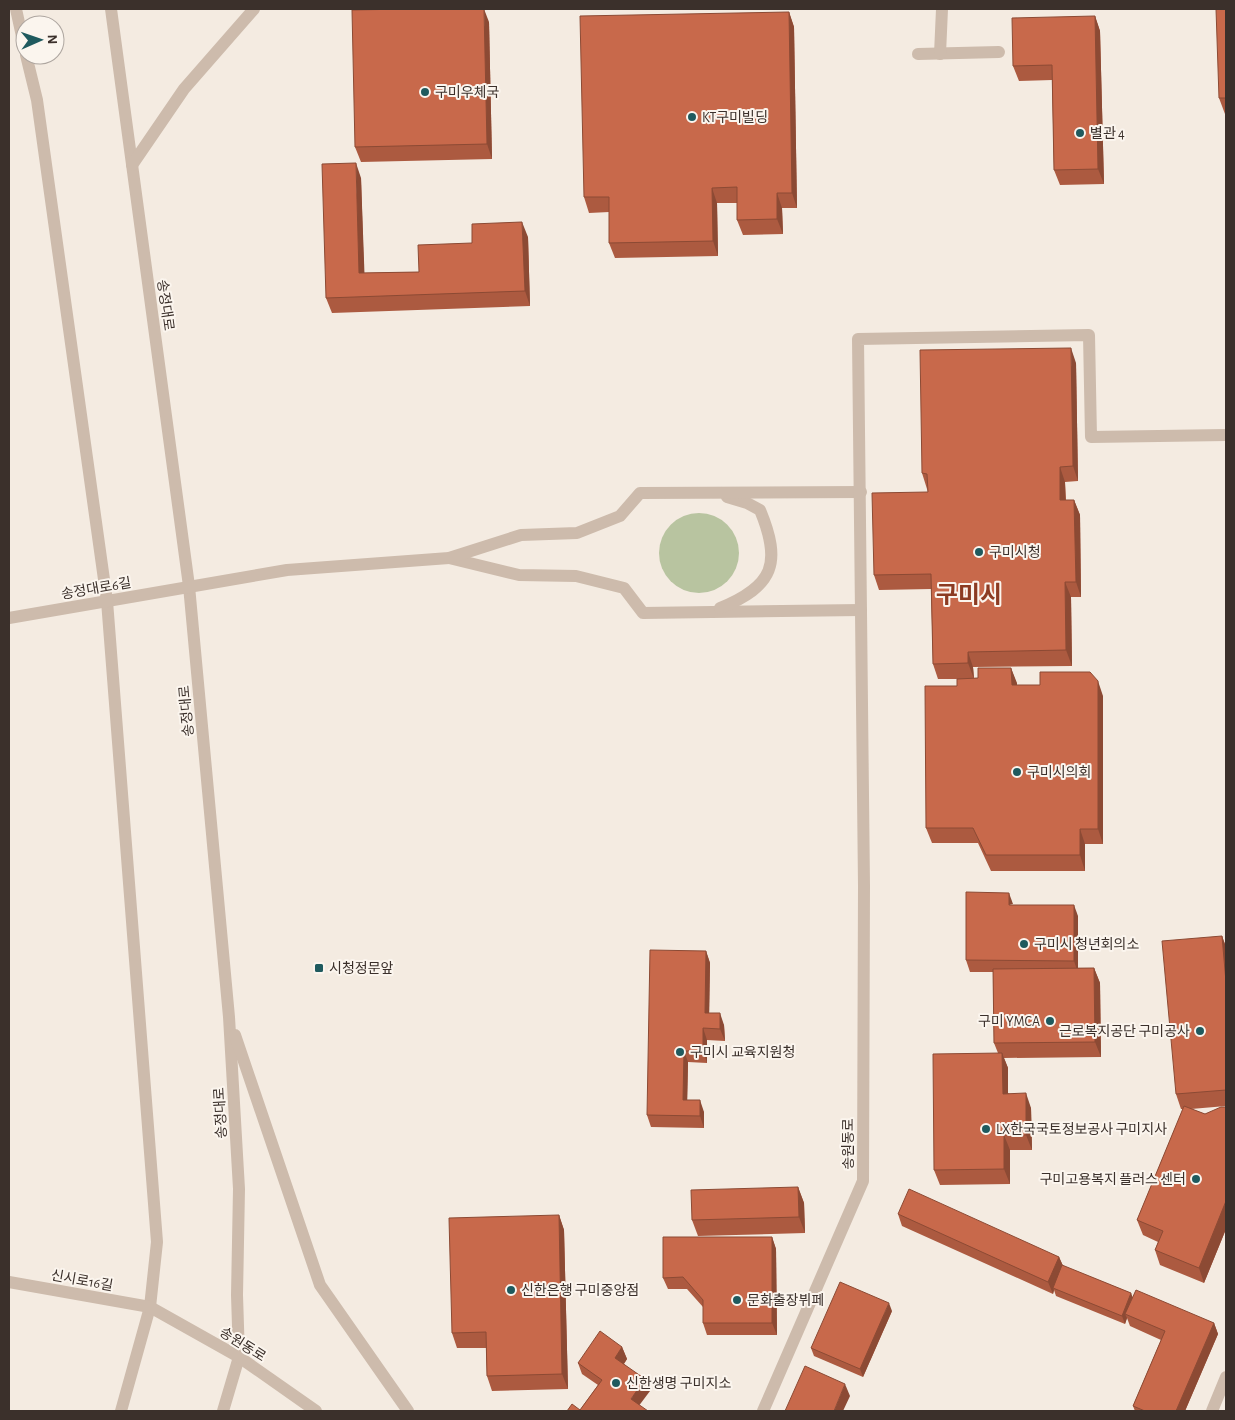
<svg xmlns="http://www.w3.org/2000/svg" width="1235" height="1420" viewBox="0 0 1235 1420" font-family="'Alegreya Sans','Noto Sans KR',sans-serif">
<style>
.green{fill:#b8c4a0}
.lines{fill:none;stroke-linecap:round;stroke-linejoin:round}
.minor{stroke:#cdbbac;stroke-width:12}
.wall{fill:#ac5a40}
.shaded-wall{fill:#8c4a34}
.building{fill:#c8694b;stroke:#8c4a34}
.poi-dot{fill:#1f5a5e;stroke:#fbf5ee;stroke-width:2}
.labels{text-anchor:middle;stroke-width:4;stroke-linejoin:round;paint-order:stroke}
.poi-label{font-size:14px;fill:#3b302b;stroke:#fbf5ee;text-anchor:start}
.street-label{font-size:14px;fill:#3b302b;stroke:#fbf5ee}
.town-label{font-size:24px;font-weight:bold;fill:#8c3b22;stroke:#fbf5ee}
</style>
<rect width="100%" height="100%" fill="#f4ebe1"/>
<circle class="green" cx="699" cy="553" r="40"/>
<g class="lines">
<g class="minor">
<polyline points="16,9 25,50"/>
<polyline points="111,9 189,586 229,1017 239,1189 237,1295 239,1357 223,1411"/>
<polyline points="918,54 999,52"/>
<polyline points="940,54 942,9"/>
<polyline points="26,55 37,100 107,601 157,1242 150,1307 121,1411"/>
<polyline points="132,165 184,89 254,9"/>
<polyline points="449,558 519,575 576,576 624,588 643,613 861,610"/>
<path d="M 720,608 C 774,586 782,563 760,510 L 747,503 L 727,497"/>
<polyline points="9,618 287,570 449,558 521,535 577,533 620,516 640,493 861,492"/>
<polyline points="235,1035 320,1285 408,1411"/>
<polyline points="9,1282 150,1307 239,1357 316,1411"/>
<polyline points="763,1411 863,1181 864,886 858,339 1089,335 1091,437 1226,435"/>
<polyline points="1212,1411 1226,1377"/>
</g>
</g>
<g class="wall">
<polygon points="1226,9 1226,114 1225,114 1219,98"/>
<polygon points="789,12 794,27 797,208 782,208 783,234 743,235 737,220 737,203 717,203 718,256 615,258 609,243 609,212 589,213 584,197"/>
<polygon points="1095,16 1100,31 1104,184 1060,185 1054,170 1052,80 1019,81 1013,66"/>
<polygon points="489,22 492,159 361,162 355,147"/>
<polygon points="361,178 364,273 419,272 472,243 528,237 530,306 332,313 326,298"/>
<polygon points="1076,363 1078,481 1065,482 1066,500 1074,500 1080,515 1081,597 1071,597 1072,666 973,667 974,678 978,678 1011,668 1017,685 1103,696 1103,844 1085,844 1085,871 991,871 978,843 932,843 926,828 957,686 957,679 938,679 933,664 931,589 879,590 874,575 928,492 927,489 922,473"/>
<polygon points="1013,905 1078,916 1078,968 1094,968 1100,983 1101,1057 1004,1058 1008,1068 1008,1093 1031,1108 1032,1150 1010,1150 1010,1184 940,1185 934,1170 998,1053 994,1043 993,972 970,972 966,960"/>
<polygon points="1222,936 1226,947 1226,1106 1191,1109 1205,1114 1226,1107 1226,1229 1204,1283 1160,1265 1155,1250 1158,1242 1143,1235 1137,1220 1183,1109 1181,1109 1176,1094"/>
<polygon points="706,951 710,963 709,1013 724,1025 725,1041 707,1040 707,1063 688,1062 687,1100 704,1112 704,1128 651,1127 647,1115"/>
<polygon points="798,1187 804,1203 805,1233 698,1236 692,1220"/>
<polygon points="898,1214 1059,1257 1063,1266 1131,1293 1132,1298 1214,1323 1218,1334 1185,1411 1135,1411 1133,1406 1161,1340 1130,1326 1127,1318 1125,1324 1056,1296 1054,1290 1053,1294 902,1226"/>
<polygon points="559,1215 564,1230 568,1389 492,1391 487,1376 486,1348 457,1348 452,1333"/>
<polygon points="772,1237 776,1249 777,1335 707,1335 703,1323 703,1307 687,1289 668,1289 663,1278"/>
<polygon points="892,1311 863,1377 814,1356 811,1348"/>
<polygon points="622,1347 627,1359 624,1364 650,1391 580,1410 598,1385 582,1374 578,1363"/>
</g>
<g class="shaded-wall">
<polygon points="484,9 489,22 492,159 487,144"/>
<polygon points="789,12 794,27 797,208 792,193"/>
<polygon points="1095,16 1100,31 1104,184 1098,169"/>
<polygon points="356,163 361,178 365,288 359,273"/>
<polygon points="712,188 717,203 718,256 713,241"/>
<polygon points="777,193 782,208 783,234 777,219"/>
<polygon points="522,222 528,237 530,306 525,291"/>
<polygon points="1071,348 1076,363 1078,481 1073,466"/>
<polygon points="1060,467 1065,482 1066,515 1060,500"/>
<polygon points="1074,500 1080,515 1081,597 1076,582"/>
<polygon points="1065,582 1071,597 1072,666 1066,650"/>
<polygon points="968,652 973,667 974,679 968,663"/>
<polygon points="1011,668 1017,683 1017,700 1012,685"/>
<polygon points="1098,681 1103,696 1103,844 1098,829"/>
<polygon points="1080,829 1085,844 1085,871 1080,855"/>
<polygon points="1009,893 1013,904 1009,905"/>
<polygon points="1074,905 1078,916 1078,973 1074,961"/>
<polygon points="1222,936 1226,947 1226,982"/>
<polygon points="706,951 710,963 709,1024 705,1013"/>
<polygon points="1094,968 1100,983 1101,1057 1095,1042"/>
<polygon points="720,1013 724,1025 725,1041 720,1029"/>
<polygon points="703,1028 707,1040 707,1063 703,1051"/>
<polygon points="684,1051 688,1062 687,1112 683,1100"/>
<polygon points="1002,1053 1008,1068 1008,1109 1003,1094"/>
<polygon points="1026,1093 1031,1108 1032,1150 1026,1135"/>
<polygon points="700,1100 704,1112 704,1128 700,1116"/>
<polygon points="1004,1135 1010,1150 1010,1184 1004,1169"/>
<polygon points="798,1187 804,1203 805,1233 799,1217"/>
<polygon points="1226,1201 1226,1229 1204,1283 1199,1268"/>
<polygon points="559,1215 564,1230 568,1389 562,1374"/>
<polygon points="772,1237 776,1249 777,1335 772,1323"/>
<polygon points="1059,1257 1064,1268 1053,1288 1054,1290 1053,1294 1048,1282"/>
<polygon points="1131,1293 1134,1301 1125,1314 1127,1318 1125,1324 1122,1316"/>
<polygon points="889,1303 892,1311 863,1377 860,1369"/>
<polygon points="1214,1323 1218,1334 1185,1411 1176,1411"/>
<polygon points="622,1347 627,1359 620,1369 615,1358"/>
<polygon points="645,1379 650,1391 635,1411 631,1399"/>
<polygon points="845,1384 850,1396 843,1411 834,1411"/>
</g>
<g class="building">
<polygon points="407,9 484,9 487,144 355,147 352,10"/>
<polygon points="1216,9 1226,9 1226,98 1219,98"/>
<polygon points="789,12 792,193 777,193 777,219 737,220 737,187 712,188 713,241 609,243 609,197 584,197 580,16"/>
<polygon points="1095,16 1098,169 1054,170 1052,65 1013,66 1012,18"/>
<polygon points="356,163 359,273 419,272 418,245 472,243 472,224 522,222 525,291 326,298 322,164"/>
<polygon points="1071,348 1073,466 1060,467 1060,500 1074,500 1076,582 1065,582 1066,650 968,652 968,663 933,664 931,574 874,575 872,493 928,492 927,474 922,473 920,350"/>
<polygon points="978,668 1011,668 1012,685 1040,685 1040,672 1090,672 1098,681 1098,829 1080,829 1080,855 986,855 973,828 926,828 925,686 957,686 957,679 978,678"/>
<polygon points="966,892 1009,893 1009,905 1074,905 1074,961 966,960"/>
<polygon points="1222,936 1226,982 1226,1090 1176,1094 1162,941"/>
<polygon points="650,950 706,951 705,1013 720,1013 720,1029 703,1028 703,1051 684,1051 683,1100 700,1100 700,1116 647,1115"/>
<polygon points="1094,968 1095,1042 994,1043 993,969"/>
<polygon points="1002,1053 1003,1094 1026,1093 1026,1135 1004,1135 1004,1169 934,1170 933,1054"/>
<polygon points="1184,1106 1205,1114 1221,1107 1226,1107 1226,1201 1199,1268 1155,1250 1163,1231 1137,1220"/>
<polygon points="798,1187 799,1217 692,1220 691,1190"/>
<polygon points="909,1189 1059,1257 1048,1282 898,1214"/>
<polygon points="559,1215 562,1374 487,1376 486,1332 452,1333 449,1218"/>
<polygon points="663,1237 772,1237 772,1323 703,1323 703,1300 683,1277 663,1278"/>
<polygon points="1062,1265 1131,1293 1122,1316 1053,1288"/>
<polygon points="840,1282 889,1303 860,1369 811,1348"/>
<polygon points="1136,1290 1214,1323 1176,1411 1145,1411 1133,1406 1165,1331 1125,1314"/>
<polygon points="600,1331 622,1347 615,1358 645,1379 631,1399 648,1411 567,1411 572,1404 580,1410 602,1380 578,1363"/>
<polygon points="805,1366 845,1384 834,1411 785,1411"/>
</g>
<g class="poi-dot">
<circle cx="425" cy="92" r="5"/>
<circle cx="692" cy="117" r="5"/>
<circle cx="1080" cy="133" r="5"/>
<circle cx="979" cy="552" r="5"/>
<circle cx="1017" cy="772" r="5"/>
<circle cx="1024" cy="944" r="5"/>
<rect x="314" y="963" width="10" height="10" rx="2.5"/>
<circle cx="1050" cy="1021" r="5"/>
<circle cx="1200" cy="1031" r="5"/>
<circle cx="680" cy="1052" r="5"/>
<circle cx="986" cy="1129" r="5"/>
<circle cx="1196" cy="1179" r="5"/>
<circle cx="511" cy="1290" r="5"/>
<circle cx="737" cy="1300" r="5"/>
<circle cx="616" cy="1383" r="5"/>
</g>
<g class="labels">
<g class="poi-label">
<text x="435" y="97">구미우체국</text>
<text x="702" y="122">KT구미빌딩</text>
<text x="1090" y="138">별관 4</text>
<text x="989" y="557">구미시청</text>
<text x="1027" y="777">구미시의회</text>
<text x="1034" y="949">구미시 청년회의소</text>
<text x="329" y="973">시청정문앞</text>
<text x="1040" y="1026" text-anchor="end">구미 YMCA</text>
<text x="1190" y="1036" text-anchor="end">근로복지공단 구미공사</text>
<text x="690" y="1057">구미시 교육지원청</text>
<text x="996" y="1134">LX한국국토정보공사 구미지사</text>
<text x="1186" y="1184" text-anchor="end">구미고용복지 플러스 센터</text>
<text x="521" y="1295">신한은행 구미중앙점</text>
<text x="747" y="1305">문화출장뷔페</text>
<text x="626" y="1388">신한생명 구미지소</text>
</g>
<g class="street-label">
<text transform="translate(166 305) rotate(82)" y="5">송정대로</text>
<text transform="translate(96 588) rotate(-10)" y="5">송정대로6길</text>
<text transform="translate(186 711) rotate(-95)" y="5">송정대로</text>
<text transform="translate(220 1113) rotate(-93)" y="5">송정대로</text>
<text transform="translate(848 1144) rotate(-90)" y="5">송원동로</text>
<text transform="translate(82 1280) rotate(10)" y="5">신시로16길</text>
<text transform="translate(243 1344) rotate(32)" y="5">송원동로</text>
</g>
<g class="town-label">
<text x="969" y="603">구미시</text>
</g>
</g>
<rect width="1235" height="1420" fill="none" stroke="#3b302b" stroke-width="20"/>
<g transform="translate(40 40) rotate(88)"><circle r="24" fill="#fbf5ee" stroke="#aea6a0"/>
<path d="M0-4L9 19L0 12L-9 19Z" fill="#1f5a5e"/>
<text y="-8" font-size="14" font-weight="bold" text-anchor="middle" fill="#3b302b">N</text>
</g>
</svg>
